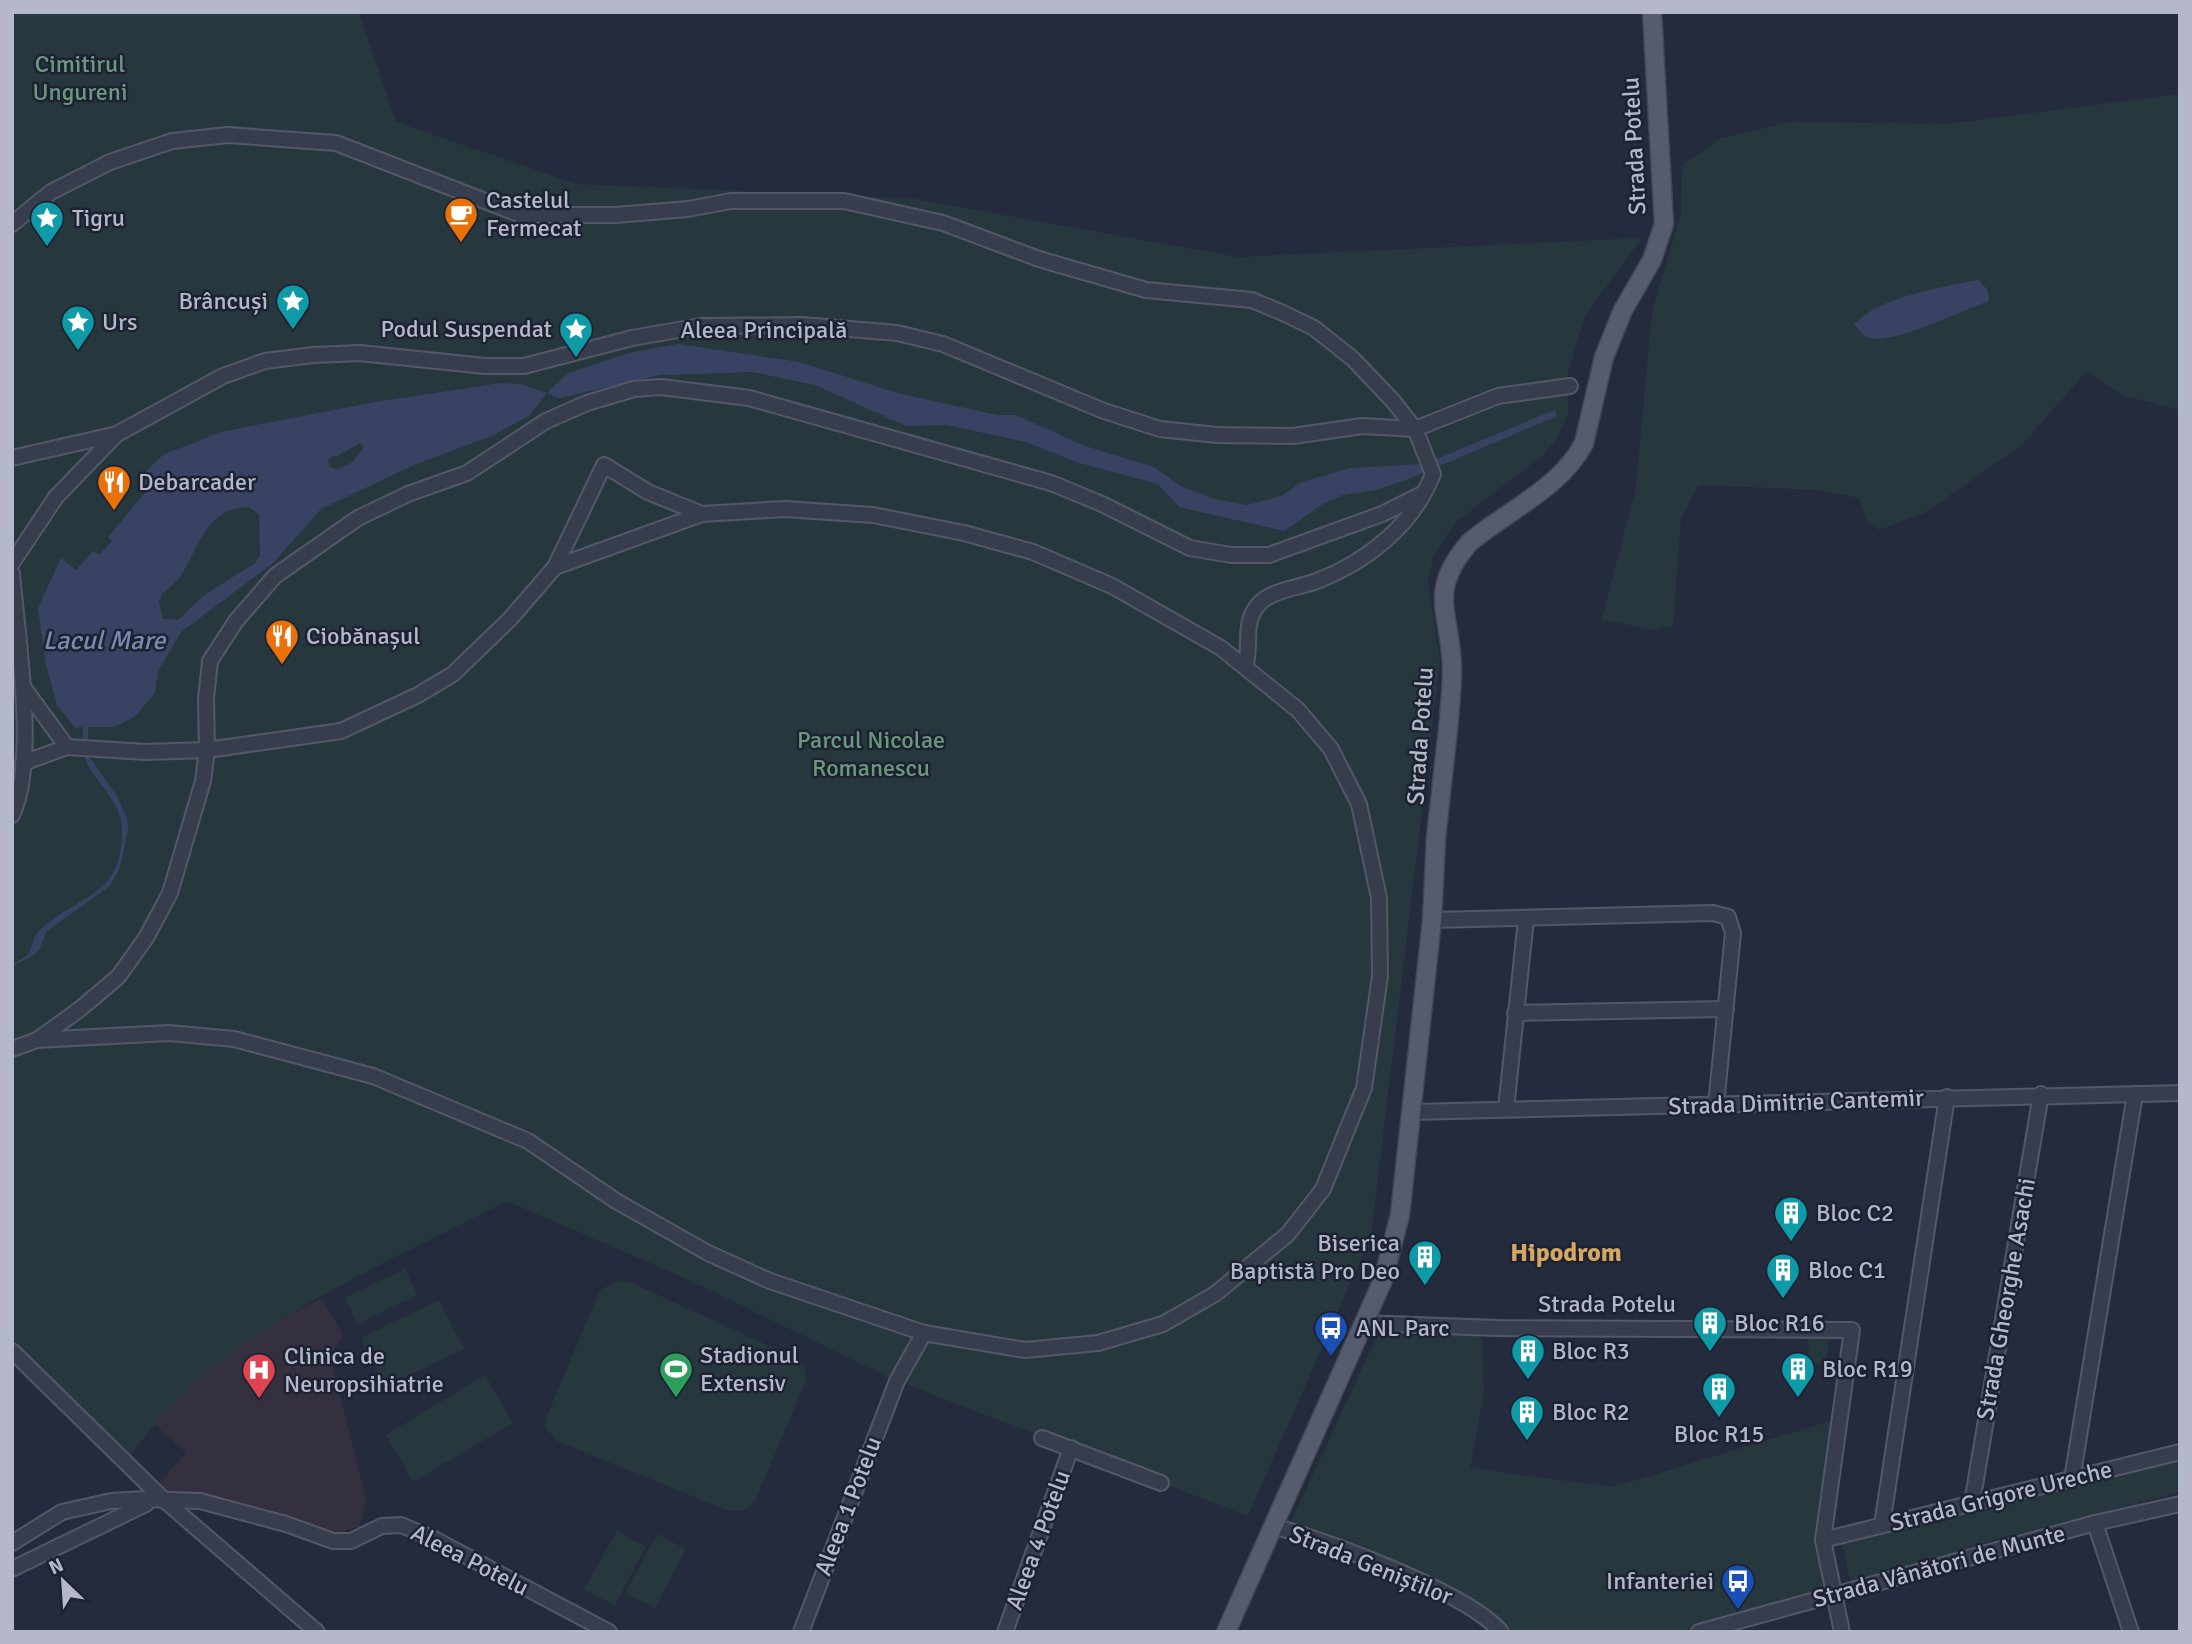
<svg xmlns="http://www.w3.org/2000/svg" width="2192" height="1644" viewBox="0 0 2192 1644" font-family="Signika,sans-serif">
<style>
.medical{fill:#34303f}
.green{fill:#26383e}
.water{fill:#384364;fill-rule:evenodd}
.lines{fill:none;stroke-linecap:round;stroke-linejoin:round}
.minor-casing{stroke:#535868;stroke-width:18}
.major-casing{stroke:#414656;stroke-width:21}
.minor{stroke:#383d4d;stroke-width:14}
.major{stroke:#565c6d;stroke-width:18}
.labels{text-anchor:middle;stroke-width:5;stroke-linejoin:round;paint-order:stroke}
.park-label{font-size:24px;fill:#6b997d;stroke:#1d2232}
.street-label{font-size:24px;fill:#b4b8c9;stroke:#1d2232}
.poi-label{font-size:24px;fill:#b4b8c9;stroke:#1d2232;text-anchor:start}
.water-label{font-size:26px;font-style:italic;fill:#7c89b0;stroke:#1d2232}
.neighbourhood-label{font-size:26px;font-weight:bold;fill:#d4a763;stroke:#1d2232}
</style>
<rect width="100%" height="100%" fill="#242b3d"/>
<polygon class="medical" points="322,1298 343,1335 330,1356 366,1499 359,1527 335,1533 205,1494 170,1492 159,1483 186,1453 153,1423 200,1377 266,1327"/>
<g class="green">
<path d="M 12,12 L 359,12 L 396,122 L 577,184 L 915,199 L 1237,257 L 1642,238 L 1585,316 L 1568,372 L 1568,414 L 1556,440 L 1542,456 L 1456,522 L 1433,556 L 1428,582 L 1440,660 L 1371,1236 L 1248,1516 L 897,1381 L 685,1278 L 507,1201 C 375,1270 220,1329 131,1455 L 12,1339 Z"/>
<polygon points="2180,94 2180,410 2121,395 2087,371 2022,445 1926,512 1879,530 1866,520 1859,498 1817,490 1698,485 1681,519 1673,626 1656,630 1602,620 1636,487 1652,311 1681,214 1682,165 1721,138 1791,122 1946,124"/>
<polygon points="405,1269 417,1295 358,1324 345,1298"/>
<path d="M 618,1281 L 630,1282 L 799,1360 L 805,1366 L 806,1381 L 755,1501 C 746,1510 741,1513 729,1511 L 557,1441 L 544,1426 L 546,1418 L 600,1290 Z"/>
<polygon points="439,1300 464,1349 385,1387 361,1338"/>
<polygon points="1482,1335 1484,1393 1470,1468 1613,1487 1837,1419 1827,1595 1692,1632 1510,1632 1484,1609 1394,1561 1289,1526 1377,1336"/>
<polygon points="1808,1337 1829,1337 1826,1363 1809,1364"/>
<polygon points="485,1375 513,1423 413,1482 386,1435"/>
<polygon points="2180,1455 2180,1492 1994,1540 1852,1587 1842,1545"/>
<polygon points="617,1531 646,1547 615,1605 584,1590"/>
<polygon points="657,1534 686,1549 655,1608 625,1593"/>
</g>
<g class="water">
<path d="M 1978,280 L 1987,289 L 1989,301 C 1965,309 1887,348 1866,337 C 1862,335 1858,328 1854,325 C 1877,297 1943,287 1978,280 Z"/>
<path d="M 678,344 L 799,362 L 901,394 L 997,415 L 1016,415 L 1085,446 L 1154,467 L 1181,486 L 1214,499 L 1247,505 L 1281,496 L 1302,482 L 1351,468 L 1424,464 L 1555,410 L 1557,416 L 1406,480 L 1376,490 L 1343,495 L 1321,505 L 1284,531 L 1179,507 L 1158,484 L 1076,462 L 1026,442 L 947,425 L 906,426 L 815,385 L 753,372 L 660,375 L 559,398 L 547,393 L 530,415 L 494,435 L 416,464 L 321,509 L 273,563 L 181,632 L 158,671 L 155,692 L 136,716 L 114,727 L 88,727 L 88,755 L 117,796 L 127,818 L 128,830 L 120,868 L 110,886 L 47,931 L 39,950 L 31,957 L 12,966 C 16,960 24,959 28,954 C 34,946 32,937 40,930 C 78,894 123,898 122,829 C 121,797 89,779 84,754 C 82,746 83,736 83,727 L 75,728 L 57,705 L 46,664 L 38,608 L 61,558 L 76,570 L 93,551 L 99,555 L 112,541 L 108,537 L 150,487 L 139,478 L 163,455 L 221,432 L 375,402 L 501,383 L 520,384 L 547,393 L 568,373 L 633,352 ZM 360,443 L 364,447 L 353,462 L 337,470 L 329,466 L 328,460 L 332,456 L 337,456 ZM 249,507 L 259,514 L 260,556 L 255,563 L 203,596 L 178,620 L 163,619 L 159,602 L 162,593 C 200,573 192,508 249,507 Z"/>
</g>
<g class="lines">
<g class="minor-casing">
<g id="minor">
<path d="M 12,224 L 51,192 L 110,162 L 172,141 L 228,135 L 336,143 L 521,215 L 615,215 L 688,209 L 731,201 L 844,201 L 943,223 L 1039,259 L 1146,290 L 1252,300 L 1283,313 L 1314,328 L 1353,359 L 1393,401 L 1415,429 L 1433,474 C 1413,525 1368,561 1317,581 C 1298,588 1271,590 1258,605 C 1242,624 1252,647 1245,667"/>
<polyline points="12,458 117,434 223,376 265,361 313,355 360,353 485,366 524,366 632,338 701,326 802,325 897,333 943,344 1104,411 1160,429 1217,435 1293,436 1362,426 1415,429 1498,396 1570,386"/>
<polyline points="12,563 56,497 117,434"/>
<polyline points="555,567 702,514"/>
<path d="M 12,573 C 17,636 38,761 12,815"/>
<polyline points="24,688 67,747"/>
<polyline points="23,763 67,747 145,752 207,750 341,731 418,695 453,674 510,619 555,567 604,465 648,492 702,514 785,509 873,515 964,533 1033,552 1112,586 1221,648 1298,710 1331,749 1359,804 1379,898 1380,976 1364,1088 1323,1189 1288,1234 1215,1294 1163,1324 1098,1343 1025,1350 924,1333 770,1281 708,1253 616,1201 528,1141 373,1076 234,1039 169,1033 37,1040"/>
<polyline points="1432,920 1713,913 1728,917 1733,933 1716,1105"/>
<polyline points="1515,1013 1726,1009"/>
<polyline points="12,1049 37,1040 80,1009 118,977 146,938 170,893 203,781 207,750 206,699 210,661 236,621 275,576 358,518 408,494 467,473 546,421 587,403 634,389 661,387 749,398 1051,483 1102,504 1190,548 1231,555 1269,555 1382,514 1422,494"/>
<polyline points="1506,1109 1526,919"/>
<polyline points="1412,1112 2180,1093"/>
<polyline points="1362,1323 1496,1328 1852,1330 1823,1540 1842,1632"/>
<polyline points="12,1351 164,1500 317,1632"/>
<polyline points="1042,1438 1161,1483"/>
<polyline points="2072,1479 2135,1094"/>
<polyline points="1972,1503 2041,1094"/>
<polyline points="2095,1523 2131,1632"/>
<polyline points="1882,1525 1947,1097"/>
<path d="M 1273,1526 C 1327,1541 1467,1592 1501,1632"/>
<polyline points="1823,1540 2180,1452"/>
<polyline points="12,1543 62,1512 111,1501 144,1499 200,1501 286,1524 333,1541 351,1541 382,1526 401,1525 432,1538 609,1632"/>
<polyline points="12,1569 146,1504"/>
<polyline points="801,1632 897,1381 924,1333"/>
<polyline points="1005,1632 1071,1448"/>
<polyline points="1699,1632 2095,1523 2180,1504"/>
</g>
</g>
<g class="major-casing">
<path id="major" d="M 1226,1632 L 1383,1280 L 1400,1215 L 1432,920 L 1436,838 L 1449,720 C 1450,704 1452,687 1452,671 C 1452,614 1425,593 1470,542 C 1507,511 1562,487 1584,443 L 1604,357 L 1623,310 L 1652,260 L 1664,224 L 1652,12"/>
</g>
<use href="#minor" class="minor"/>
<use href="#major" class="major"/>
</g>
<defs>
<g id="cafe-pin" transform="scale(1.75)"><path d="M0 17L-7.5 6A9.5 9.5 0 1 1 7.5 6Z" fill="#e8710a" stroke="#1d2232"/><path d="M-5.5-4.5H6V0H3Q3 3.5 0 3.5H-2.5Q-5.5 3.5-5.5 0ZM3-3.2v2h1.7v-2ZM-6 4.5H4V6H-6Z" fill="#fff"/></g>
<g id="sight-pin" transform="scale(1.75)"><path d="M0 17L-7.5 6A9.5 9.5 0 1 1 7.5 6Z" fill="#0f9aa8" stroke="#1d2232"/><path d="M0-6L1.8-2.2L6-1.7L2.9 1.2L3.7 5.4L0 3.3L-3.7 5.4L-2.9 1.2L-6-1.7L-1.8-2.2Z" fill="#fff"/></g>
<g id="restaurant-pin" transform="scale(1.75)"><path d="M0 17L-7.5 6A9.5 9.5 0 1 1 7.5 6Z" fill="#e8710a" stroke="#1d2232"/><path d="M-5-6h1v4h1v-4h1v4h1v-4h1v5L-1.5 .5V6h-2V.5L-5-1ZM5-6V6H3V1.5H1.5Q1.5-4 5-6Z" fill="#fff"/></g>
<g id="building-pin" transform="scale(1.75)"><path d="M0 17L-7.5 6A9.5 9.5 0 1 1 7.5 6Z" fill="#0f9aa8" stroke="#1d2232"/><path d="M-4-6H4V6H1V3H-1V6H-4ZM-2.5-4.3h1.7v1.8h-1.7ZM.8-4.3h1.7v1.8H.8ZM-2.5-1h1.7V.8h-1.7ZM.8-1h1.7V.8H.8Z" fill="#fff"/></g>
<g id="bus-pin" transform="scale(1.75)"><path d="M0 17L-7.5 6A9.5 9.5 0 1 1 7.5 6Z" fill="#1a4fb4" stroke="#1d2232"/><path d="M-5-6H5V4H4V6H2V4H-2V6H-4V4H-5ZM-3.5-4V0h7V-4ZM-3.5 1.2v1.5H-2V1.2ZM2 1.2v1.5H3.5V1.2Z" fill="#fff"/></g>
<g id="stadium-pin" transform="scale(1.75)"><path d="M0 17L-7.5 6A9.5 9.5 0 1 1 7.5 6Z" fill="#2e9e5b" stroke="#1d2232"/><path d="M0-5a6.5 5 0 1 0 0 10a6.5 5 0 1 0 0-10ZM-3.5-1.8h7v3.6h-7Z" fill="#fff"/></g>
<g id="hospital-pin" transform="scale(1.75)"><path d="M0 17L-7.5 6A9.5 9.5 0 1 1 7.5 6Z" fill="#e0444e" stroke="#1d2232"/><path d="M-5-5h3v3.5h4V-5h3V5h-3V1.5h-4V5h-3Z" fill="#fff"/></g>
</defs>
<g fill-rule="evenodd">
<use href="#cafe-pin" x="461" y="214"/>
<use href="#sight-pin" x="47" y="218"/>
<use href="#sight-pin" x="293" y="301"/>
<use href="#sight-pin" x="78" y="322"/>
<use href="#sight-pin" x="576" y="329"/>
<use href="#restaurant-pin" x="114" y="482"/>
<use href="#restaurant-pin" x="282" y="636"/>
<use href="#building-pin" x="1791" y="1213"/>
<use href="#building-pin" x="1425" y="1257"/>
<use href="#building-pin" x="1783" y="1270"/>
<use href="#building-pin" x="1710" y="1323"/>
<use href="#bus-pin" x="1331" y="1328"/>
<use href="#building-pin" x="1528" y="1351"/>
<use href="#stadium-pin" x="676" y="1369"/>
<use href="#building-pin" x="1798" y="1369"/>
<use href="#hospital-pin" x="259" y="1370"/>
<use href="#building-pin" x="1719" y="1389"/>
<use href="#building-pin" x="1527" y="1412"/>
<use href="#bus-pin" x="1738" y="1581"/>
</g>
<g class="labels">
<g class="park-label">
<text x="80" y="72">Cimitirul<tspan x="80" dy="28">Ungureni</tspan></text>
<text x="871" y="748">Parcul Nicolae<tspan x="871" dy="28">Romanescu</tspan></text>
</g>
<g class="street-label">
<text transform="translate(1634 146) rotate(-93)" y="8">Strada Potelu</text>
<text x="764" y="338">Aleea Principală</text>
<text transform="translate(1420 736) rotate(-86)" y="8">Strada Potelu</text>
<text transform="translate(1796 1102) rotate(-2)" y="8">Strada Dimitrie Cantemir</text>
<text transform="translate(2006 1299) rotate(-80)" y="8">Strada Gheorghe Asachi</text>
<text x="1607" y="1312">Strada Potelu</text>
<text transform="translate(2001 1496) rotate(-14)" y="8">Strada Grigore Ureche</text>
<text transform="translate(848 1506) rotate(-69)" y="8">Aleea 1 Potelu</text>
<text transform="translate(1038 1540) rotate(-70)" y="8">Aleea 4 Potelu</text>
<text transform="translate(470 1560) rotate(27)" y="8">Aleea Potelu</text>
<text transform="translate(1371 1565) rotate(22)" y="8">Strada Geniștilor</text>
<text transform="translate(1939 1566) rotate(-15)" y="8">Strada Vânători de Munte</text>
</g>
<g class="poi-label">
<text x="486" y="208">Castelul<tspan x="486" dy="28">Fermecat</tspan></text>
<text x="72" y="226">Tigru</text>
<text x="268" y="309" text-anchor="end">Brâncuși</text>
<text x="102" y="330">Urs</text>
<text x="552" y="337" text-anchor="end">Podul Suspendat</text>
<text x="138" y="490">Debarcader</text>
<text x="306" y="644">Ciobănașul</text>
<text x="1816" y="1221">Bloc C2</text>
<text x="1400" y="1251" text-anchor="end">Biserica<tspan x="1400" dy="28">Baptistă Pro Deo</tspan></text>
<text x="1808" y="1278">Bloc C1</text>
<text x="1734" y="1331">Bloc R16</text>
<text x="1356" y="1336">ANL Parc</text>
<text x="1552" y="1359">Bloc R3</text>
<text x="700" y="1363">Stadionul<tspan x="700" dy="28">Extensiv</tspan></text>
<text x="284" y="1364">Clinica de<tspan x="284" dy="28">Neuropsihiatrie</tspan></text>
<text x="1822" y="1377">Bloc R19</text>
<text x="1552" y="1420">Bloc R2</text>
<text x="1719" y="1442" text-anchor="middle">Bloc R15</text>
<text x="1714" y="1589" text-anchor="end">Infanteriei</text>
</g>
<g class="water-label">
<text x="104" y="649">Lacul Mare</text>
</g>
<g class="neighbourhood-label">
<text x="1566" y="1261">Hipodrom</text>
</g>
</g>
<rect width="2192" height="1644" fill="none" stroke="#b4b8c9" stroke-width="28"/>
<g transform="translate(63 1581) rotate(335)" stroke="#1d2232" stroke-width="5" paint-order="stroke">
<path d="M0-5L12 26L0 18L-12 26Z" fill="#b4b8c9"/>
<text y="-10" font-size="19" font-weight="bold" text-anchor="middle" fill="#b4b8c9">N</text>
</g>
</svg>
